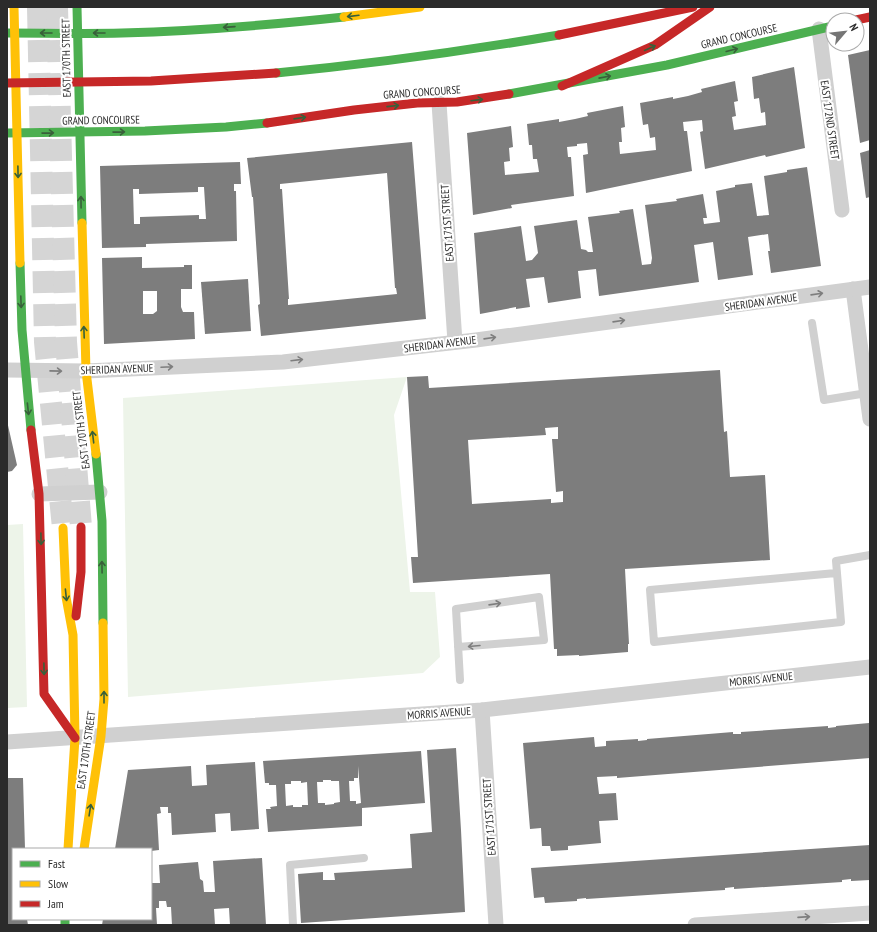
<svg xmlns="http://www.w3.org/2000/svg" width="877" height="932" viewBox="0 0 877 932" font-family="'PT Sans Narrow',sans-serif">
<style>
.green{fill:#edf4e9}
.building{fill:#7d7d7d;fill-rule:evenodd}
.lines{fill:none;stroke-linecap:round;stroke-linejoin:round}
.secondary-tunnel{stroke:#d5d5d5;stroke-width:22;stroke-dasharray:22 11;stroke-linecap:butt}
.lane{stroke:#d0d0d0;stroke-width:8}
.street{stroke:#d0d0d0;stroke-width:15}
.fast{stroke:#4caf50;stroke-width:9}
.slow{stroke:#ffc107;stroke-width:9}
.jam{stroke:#c62828;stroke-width:9}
.oneway{stroke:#38603a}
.oneway2{stroke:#7e7e7e}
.labels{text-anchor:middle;stroke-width:4;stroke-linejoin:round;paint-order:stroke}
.street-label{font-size:11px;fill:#2b2b2b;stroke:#fff}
</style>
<rect width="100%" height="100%" fill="#fff"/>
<g class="green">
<polygon points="407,377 394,415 410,592 435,592 440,657 423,673 128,697 123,398"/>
<polygon points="23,524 27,707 7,708 7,525"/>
</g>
<g class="building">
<polygon points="870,50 870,140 860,143 848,55"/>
<polygon points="794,67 805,148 766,157 765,155 705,169 700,132 703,131 702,120 683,122 684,131 687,131 692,171 586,193 583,155 588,154 587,143 577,144 577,146 567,147 568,157 571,157 574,196 511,205 512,208 473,215 467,133 511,126 513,147 509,148 510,161 504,162 505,175 539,172 537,159 533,159 532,145 529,145 527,124 559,119 559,122 575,119 588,116 587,113 623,106 625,127 621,128 622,142 619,142 620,154 656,150 655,137 650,138 648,124 643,125 640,103 673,97 673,99 688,96 702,92 701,89 735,81 738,101 734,102 736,116 732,117 734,130 766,125 765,112 761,113 759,98 754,99 752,77"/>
<path d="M 412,142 L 426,319 L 261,336 L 258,305 L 260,304 L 253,197 L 252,197 L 247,158 ZM 387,173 L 395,288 L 396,288 L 397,294 L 288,305 L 288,299 L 289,299 L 282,189 L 280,189 L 280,184 Z"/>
<polygon points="870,150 870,197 866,198 860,153"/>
<path d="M 240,162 L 241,184 L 234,184 L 234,191 L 236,191 L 237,241 L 146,244 L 146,247 L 102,248 L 100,166 ZM 198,187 L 204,187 L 206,219 L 199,219 L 199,215 L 140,217 L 140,224 L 134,224 L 133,189 L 139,189 L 139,194 L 198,192 Z"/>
<polygon points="807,167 821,266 771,273 768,251 770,251 768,234 748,237 753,275 718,280 713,242 694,245 699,282 599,296 596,269 578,271 581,298 548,303 544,277 526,279 530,307 516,309 516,307 480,314 474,233 521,226 526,261 532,260 538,253 534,226 577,220 581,249 586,250 588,252 593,252 588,217 620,213 619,211 633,209 642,265 651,264 652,258 645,205 677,201 676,199 703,194 707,218 703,218 704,224 720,222 716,191 735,187 735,185 752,183 757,216 769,215 764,176 787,172 787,170"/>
<path d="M 142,257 L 142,268 L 184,267 L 184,265 L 192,265 L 192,289 L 181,289 L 181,307 L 183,312 L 194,312 L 195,339 L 104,344 L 102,258 ZM 143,291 L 157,291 L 157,311 L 153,314 L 143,314 Z"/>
<polygon points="248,279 251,331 205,334 201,282"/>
<path d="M 720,370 L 724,432 L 727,431 L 730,477 L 765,475 L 770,560 L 625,569 L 629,644 L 628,644 L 628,652 L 579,656 L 579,655 L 557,656 L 557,649 L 554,649 L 550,574 L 413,583 L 411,557 L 418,557 L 407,377 L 428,376 L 429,388 ZM 558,427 L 558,439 L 552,439 L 556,492 L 563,491 L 563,502 L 551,503 L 551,499 L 472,504 L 468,440 L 546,435 L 545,428 Z"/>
<polygon points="7,421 17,465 12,471 7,472"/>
<polygon points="869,723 870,758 617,778 617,776 597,777 599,794 616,793 618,820 599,821 601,843 568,846 568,850 551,851 550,846 542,846 541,828 530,829 523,743 594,737 595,747 606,746 606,741 638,739 638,741 647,740 647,739 733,732 733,734 741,734 741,732 828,726 828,728 836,727 836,726"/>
<polygon points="456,748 461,830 465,912 301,923 298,874 323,872 323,880 335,880 334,873 412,868 410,834 432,832 427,750"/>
<path d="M 421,751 L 425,803 L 362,808 L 362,826 L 268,832 L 266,809 L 271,809 L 270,807 L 277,806 L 276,785 L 269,785 L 269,783 L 265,783 L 263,761 ZM 358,766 L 361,803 L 356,804 L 356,801 L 350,801 L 349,781 L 354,781 L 354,778 L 358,778 ZM 323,780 L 331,780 L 331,781 L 339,781 L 340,802 L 334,803 L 334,804 L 325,805 L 325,803 L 318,803 L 317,782 L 323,782 ZM 291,781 L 301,781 L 301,783 L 307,782 L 308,805 L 302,805 L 302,807 L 293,807 L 293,805 L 286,806 L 285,784 L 291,784 Z"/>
<polygon points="255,762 259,829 231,831 230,813 215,814 216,832 172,835 171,813 168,813 168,807 160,807 161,813 157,814 159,850 151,851 151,849 115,849 128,770 191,766 192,786 207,785 206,765"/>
<polygon points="7,778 23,778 25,849 13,849 13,919 27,919 28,925 7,925"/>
<polygon points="870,845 870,880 851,881 851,879 842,880 842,882 734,889 734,887 725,888 725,890 586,899 586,898 577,899 577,901 545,903 544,897 534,898 531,868"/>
<polygon points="262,858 266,925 230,925 229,908 214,909 215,925 172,925 171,907 167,907 166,901 159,901 159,908 156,908 157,925 102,925 103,919 151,919 151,883 160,883 159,865 198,862 200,879 203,881 204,892 215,892 213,861"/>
</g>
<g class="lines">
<g class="secondary-tunnel">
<polyline points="38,7 45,342 63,528"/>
<polyline points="57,7 66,342 81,527"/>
</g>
<g class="lane">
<polyline points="812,323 824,400 867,393"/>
<polyline points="836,573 650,590 654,642 841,622 836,561 870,555"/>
<polyline points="458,647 544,640 539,597 456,609 460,680"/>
<polyline points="293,925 290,865 364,858"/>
</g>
<g class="street">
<polyline points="819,29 842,210"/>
<polyline points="439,103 455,342"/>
<polyline points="853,289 870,419"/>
<polyline points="7,370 86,371 283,362 476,340 870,287"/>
<polyline points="39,494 100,492"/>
<polyline points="482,710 496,925"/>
<polyline points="7,742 482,710 870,667"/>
<polyline points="695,925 870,913"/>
</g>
<g class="fast">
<polyline points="77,7 82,223"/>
<path d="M 7,33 C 45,33 84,34 122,33 C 196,31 270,25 344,17"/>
<path d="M 276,73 C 371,64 465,51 559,35"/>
<polyline points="509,94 667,65 833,26"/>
<polyline points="7,133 145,131 226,127 267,123"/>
<polyline points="20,263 22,330 31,430"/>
<polyline points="96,454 102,521 103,623"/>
<polyline points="65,919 65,925"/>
</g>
<g class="slow">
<polyline points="14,7 20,263"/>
<polyline points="344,17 420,7"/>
<polyline points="82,223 86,371 96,454"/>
<polyline points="63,528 66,597 73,635 75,738 68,849"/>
<polyline points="84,849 101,736 104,699 103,623"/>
</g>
<g class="jam">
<polyline points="856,20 870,17"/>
<polyline points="559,35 693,7"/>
<polyline points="7,83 151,81 276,73"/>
<polyline points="562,86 655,45 710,7"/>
<polyline points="267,123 354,110 417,103 457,102 509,94"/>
<polyline points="31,430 39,494 44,694 75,738"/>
<polyline points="76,616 81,572 81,527"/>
</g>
</g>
<defs><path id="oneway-shaft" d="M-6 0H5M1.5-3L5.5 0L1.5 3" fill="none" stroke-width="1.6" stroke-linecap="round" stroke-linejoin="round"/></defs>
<g class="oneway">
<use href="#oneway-shaft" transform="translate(353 16) rotate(173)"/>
<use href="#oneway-shaft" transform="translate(229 27) rotate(176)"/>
<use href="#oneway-shaft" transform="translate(46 33) rotate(180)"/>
<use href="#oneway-shaft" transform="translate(99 33) rotate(180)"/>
<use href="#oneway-shaft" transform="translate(650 48) rotate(-24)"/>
<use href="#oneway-shaft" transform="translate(732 50) rotate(-14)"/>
<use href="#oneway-shaft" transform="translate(605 77) rotate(-11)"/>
<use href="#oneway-shaft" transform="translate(477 100) rotate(-7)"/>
<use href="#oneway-shaft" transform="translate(393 106) rotate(-6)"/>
<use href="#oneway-shaft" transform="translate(300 118) rotate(-8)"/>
<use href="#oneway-shaft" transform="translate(119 132) rotate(-1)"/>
<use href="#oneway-shaft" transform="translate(48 133) rotate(-1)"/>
<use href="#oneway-shaft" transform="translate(18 172) rotate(89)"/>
<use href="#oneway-shaft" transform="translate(81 202) rotate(-91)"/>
<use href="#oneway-shaft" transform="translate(21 302) rotate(88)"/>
<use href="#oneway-shaft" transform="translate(84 332) rotate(-92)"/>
<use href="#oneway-shaft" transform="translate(28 409) rotate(84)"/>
<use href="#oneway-shaft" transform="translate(93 437) rotate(-97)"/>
<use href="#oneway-shaft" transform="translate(41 539) rotate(89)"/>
<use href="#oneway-shaft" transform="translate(102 567) rotate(-91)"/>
<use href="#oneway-shaft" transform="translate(66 595) rotate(84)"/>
<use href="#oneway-shaft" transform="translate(44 669) rotate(89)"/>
<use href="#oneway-shaft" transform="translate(104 697) rotate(-90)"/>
<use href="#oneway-shaft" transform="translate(90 810) rotate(-81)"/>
</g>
<g class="oneway2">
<use href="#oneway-shaft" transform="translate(817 294) rotate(-8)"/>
<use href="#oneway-shaft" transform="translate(619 321) rotate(-8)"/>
<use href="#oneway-shaft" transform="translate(490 338) rotate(-8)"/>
<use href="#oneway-shaft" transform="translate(297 360) rotate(-7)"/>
<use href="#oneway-shaft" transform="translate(167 367) rotate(-3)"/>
<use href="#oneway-shaft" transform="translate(56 371) rotate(1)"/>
<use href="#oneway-shaft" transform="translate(495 604) rotate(-8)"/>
<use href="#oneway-shaft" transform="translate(474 646) rotate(175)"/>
<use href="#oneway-shaft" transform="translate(804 917) rotate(-4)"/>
</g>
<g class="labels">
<g class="street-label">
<text transform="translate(739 36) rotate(-13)" y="4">GRAND CONCOURSE</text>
<text transform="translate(66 58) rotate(-91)" y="4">EAST 170TH STREET</text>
<text transform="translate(422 92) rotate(-4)" y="4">GRAND CONCOURSE</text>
<text transform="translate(101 120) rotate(-1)" y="4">GRAND CONCOURSE</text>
<text transform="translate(830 120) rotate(82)" y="4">EAST 172ND STREET</text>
<text transform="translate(447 223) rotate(-94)" y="4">EAST 171ST STREET</text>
<text transform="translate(761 302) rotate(-8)" y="4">SHERIDAN AVENUE</text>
<text transform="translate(440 344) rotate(-7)" y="4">SHERIDAN AVENUE</text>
<text transform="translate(117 369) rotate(-2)" y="4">SHERIDAN AVENUE</text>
<text transform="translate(81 430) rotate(-97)" y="4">EAST 170TH STREET</text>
<text transform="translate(761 679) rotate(-6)" y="4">MORRIS AVENUE</text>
<text transform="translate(439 713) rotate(-4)" y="4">MORRIS AVENUE</text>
<text transform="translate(86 750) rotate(-82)" y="4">EAST 170TH STREET</text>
<text transform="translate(489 817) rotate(-94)" y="4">EAST 171ST STREET</text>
</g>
</g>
<rect width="877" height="932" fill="none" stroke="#2b2b2b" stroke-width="16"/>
<rect x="12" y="848" width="140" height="72" fill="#ffffff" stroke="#aaaaaa"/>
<rect x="20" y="861" width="20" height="6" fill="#4caf50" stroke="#aaaaaa"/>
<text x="48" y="868" font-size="12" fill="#2b2b2b">Fast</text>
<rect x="20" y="881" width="20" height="6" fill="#ffc107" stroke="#aaaaaa"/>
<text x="48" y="888" font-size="12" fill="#2b2b2b">Slow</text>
<rect x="20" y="901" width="20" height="6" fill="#c62828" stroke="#aaaaaa"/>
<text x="48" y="908" font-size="12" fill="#2b2b2b">Jam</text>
<g transform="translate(845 32) rotate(62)"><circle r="19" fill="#ffffff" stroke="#aaaaaa"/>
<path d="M0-3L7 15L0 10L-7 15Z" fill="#757575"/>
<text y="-6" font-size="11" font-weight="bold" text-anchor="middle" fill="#2b2b2b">N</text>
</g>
</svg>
